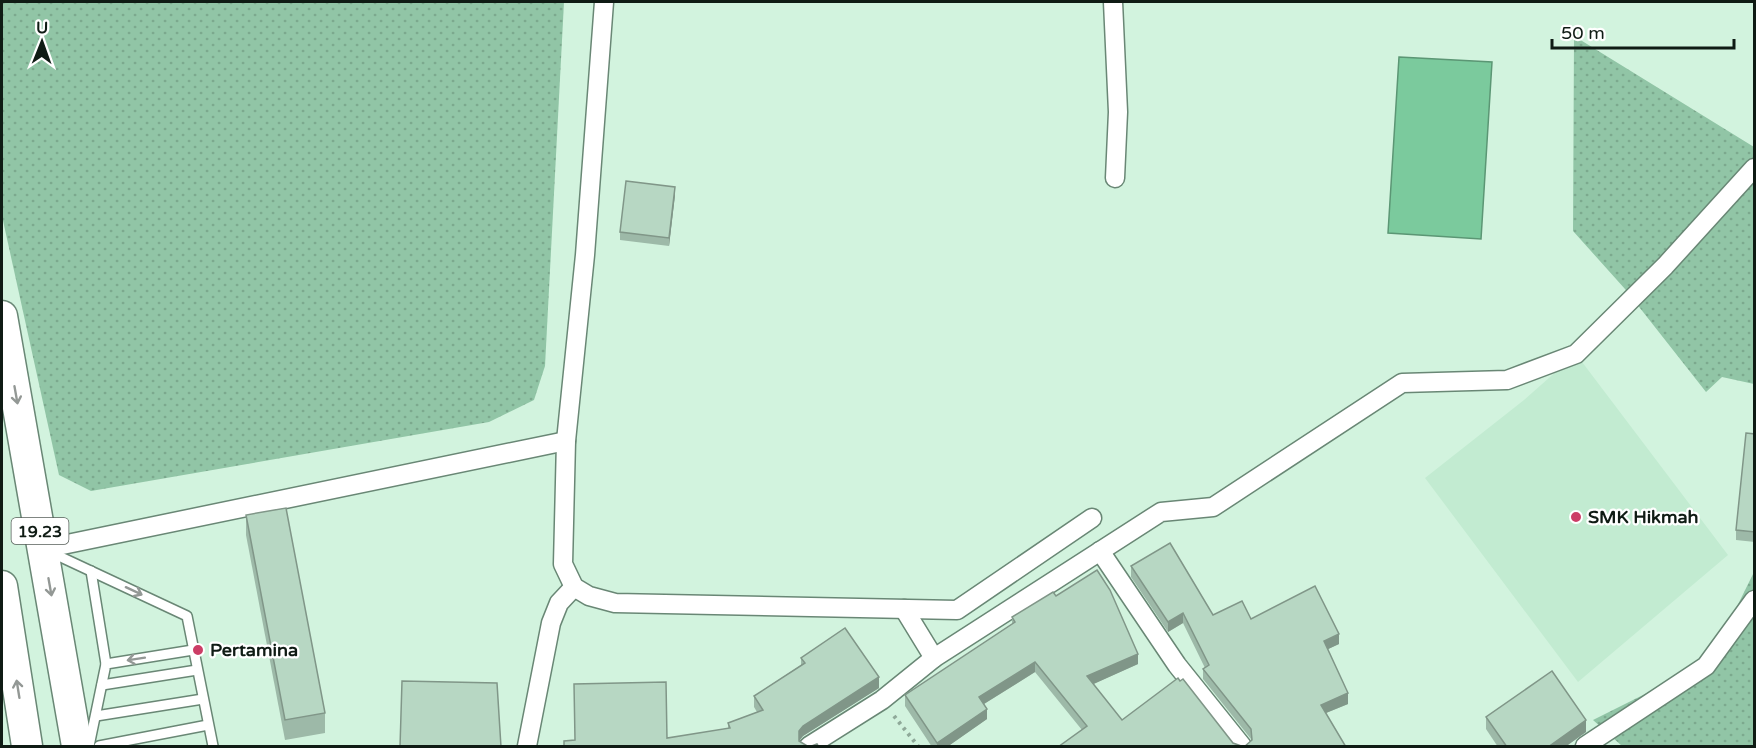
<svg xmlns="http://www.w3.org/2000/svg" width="1756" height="748" viewBox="0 0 1756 748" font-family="'Varela Round',sans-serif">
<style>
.built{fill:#c2ebd1}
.grass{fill:url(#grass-dots)}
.water{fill:#7bca9d;stroke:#5b9674;stroke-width:1.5}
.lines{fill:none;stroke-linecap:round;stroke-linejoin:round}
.lane-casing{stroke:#698775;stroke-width:12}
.street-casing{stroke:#698775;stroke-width:21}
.primary-casing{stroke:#698775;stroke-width:33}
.path{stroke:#8fa999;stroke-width:4;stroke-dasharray:3 4.5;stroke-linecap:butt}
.lane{stroke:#fff;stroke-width:9}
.street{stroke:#fff;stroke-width:18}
.primary{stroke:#fff;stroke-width:30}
.wall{fill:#9db9a8}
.shaded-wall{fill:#809688}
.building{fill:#b7d7c3;stroke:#809688;stroke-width:1.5}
.oneway{stroke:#939895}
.poi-dot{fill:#cc3d66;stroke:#fff;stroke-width:2}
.labels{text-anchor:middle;stroke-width:4.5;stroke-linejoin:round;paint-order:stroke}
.shield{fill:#fff;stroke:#575f5a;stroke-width:1.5}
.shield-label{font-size:16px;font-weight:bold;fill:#0f1b14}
.poi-label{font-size:18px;font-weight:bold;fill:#0f1b14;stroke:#fff;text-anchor:start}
</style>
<defs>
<pattern id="grass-dots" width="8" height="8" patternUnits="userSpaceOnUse" patternTransform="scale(1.5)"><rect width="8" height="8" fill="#91c5a6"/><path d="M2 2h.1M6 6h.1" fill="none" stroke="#7ca98e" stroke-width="1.8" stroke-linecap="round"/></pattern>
</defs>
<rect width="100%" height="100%" fill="#d2f3de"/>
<polygon class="built" points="1576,354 1728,555 1578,682 1425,478 1524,400"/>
<g class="grass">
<polygon points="2,2 564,2 545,366 534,400 489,422 91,491 59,475 2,216"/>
<polygon points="1574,36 1754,147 1754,384 1722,377 1706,392 1625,289 1573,231"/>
<polygon points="1754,572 1754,746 1622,746 1593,720 1645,694 1714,653"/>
</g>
<polygon class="water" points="1399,57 1492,62 1481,239 1388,233"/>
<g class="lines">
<g class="lane-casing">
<g id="lane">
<polyline points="48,551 187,616 213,746"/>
<polyline points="91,571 106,664"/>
<polyline points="102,685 197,670"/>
<polyline points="96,716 203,699"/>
<polyline points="89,746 106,664 193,650"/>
<polyline points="99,746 208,725"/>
</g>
</g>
<g class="street-casing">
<g id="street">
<polyline points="604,2 585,255 566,441 563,564 574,587 589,596 615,603 957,610 1092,518"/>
<polyline points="1113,2 1118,112 1115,178"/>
<polyline points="43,549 566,441"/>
<polyline points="1100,551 1177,665 1242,746"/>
<polyline points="904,609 934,658 1161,512 1213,507 1402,383 1507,380 1576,354 1665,266 1754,168"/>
<polyline points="527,746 551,623 559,603 574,587"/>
<polyline points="809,746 882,700 934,658"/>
<polyline points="1585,746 1706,666 1754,600"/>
</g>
</g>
<g class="primary-casing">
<g id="primary">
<polyline points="2,316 77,746"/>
<polyline points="2,586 27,746"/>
</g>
</g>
<polyline class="path" points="894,716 918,746"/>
<use href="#lane" class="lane"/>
<use href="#street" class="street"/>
<use href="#primary" class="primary"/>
</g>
<g class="wall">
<polygon points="675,195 669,246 620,240 620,232"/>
<polygon points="1755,434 1755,542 1736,540 1736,530"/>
<polygon points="246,515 325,713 325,733 285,740 246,535"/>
<polygon points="1131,566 1213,615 1251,619 1339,644 1328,649 1348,704 1326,713 1251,741 1251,739 1203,679 1203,669 1205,668 1183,623 1168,632 1131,577"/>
<polygon points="1056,596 1138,664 1093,684 1122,720 1233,743 1082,730 1035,672 984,704 987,719 947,747 932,747 905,706 905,695 1012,624 1012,617"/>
<polygon points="801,658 879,688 803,736 799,741 667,738 728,729 728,723 757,712 754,707 754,696 801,665"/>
<polygon points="1486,717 1586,732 1565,747 1498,747 1486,729"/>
</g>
<g class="shaded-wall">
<polygon points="675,187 675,195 669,246 669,238"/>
<polygon points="1183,613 1183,623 1168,632 1168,622"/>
<polygon points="1339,634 1339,644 1324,651 1324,641"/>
<polygon points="1138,654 1138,664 1087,687 1087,676"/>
<polygon points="1035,662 1035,672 979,707 979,697"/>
<polygon points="879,677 879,688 803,736 799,741 799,731 803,726"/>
<polygon points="1348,693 1348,704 1321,715 1321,705"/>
<polygon points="987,709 987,719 947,747 937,747 937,743"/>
<polygon points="1586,720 1586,732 1565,747 1548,747"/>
</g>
<g class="building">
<polygon points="626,181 675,187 669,238 620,232"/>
<polygon points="1746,433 1755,434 1755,532 1736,530"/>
<polygon points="286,508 325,713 285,720 246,515"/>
<polygon points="1170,543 1213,615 1242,601 1251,619 1315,586 1339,634 1324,641 1348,693 1321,705 1346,747 1244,747 1252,740 1251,729 1203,669 1209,665 1183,613 1168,622 1131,566"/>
<polygon points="1097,570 1110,590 1138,654 1087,676 1122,720 1178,678 1180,681 1183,679 1233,743 1244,747 1058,747 1087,726 1035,662 979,697 987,709 937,743 905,695 1015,622 1012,617 1053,592 1056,596"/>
<polygon points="845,628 879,677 803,726 799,731 799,741 809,747 564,747 564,741 575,740 574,684 666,682 667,738 730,728 728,723 763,710 754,696 805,663 801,658"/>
<polygon points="1552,671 1586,720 1548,747 1507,747 1486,717"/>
<polygon points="402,681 497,683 501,747 400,747"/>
<polygon points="817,744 819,747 809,747"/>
</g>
<defs><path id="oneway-shaft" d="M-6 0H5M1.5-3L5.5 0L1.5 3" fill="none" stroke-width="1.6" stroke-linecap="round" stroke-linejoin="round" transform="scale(1.5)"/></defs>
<g class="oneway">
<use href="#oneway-shaft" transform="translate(16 395) rotate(80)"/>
<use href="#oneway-shaft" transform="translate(50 587) rotate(80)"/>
<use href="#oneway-shaft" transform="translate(134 591) rotate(25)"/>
<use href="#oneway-shaft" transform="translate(136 659) rotate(171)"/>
<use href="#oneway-shaft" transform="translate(18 689) rotate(-99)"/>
</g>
<g class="poi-dot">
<circle cx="1576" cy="517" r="6"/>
<circle cx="198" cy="650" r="6"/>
</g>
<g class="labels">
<rect class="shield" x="11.5" y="518" width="57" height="26" rx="4.5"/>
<g class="shield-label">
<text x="40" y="537">19.23</text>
</g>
<g class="poi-label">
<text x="1588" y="523">SMK Hikmah</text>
<text x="210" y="656">Pertamina</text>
</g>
</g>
<rect width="1756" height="748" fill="none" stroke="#0f1b14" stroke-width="6"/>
<g transform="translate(42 42) rotate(1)" stroke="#ffffff" stroke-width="4.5" paint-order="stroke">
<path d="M0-4.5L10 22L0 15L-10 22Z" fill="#0f1b14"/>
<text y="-9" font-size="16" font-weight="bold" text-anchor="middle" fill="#0f1b14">U</text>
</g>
<path d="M1552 39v9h182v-9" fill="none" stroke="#0f1b14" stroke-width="3"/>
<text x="1561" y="39" font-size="18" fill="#0f1b14" stroke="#ffffff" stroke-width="4.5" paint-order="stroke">50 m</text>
</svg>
